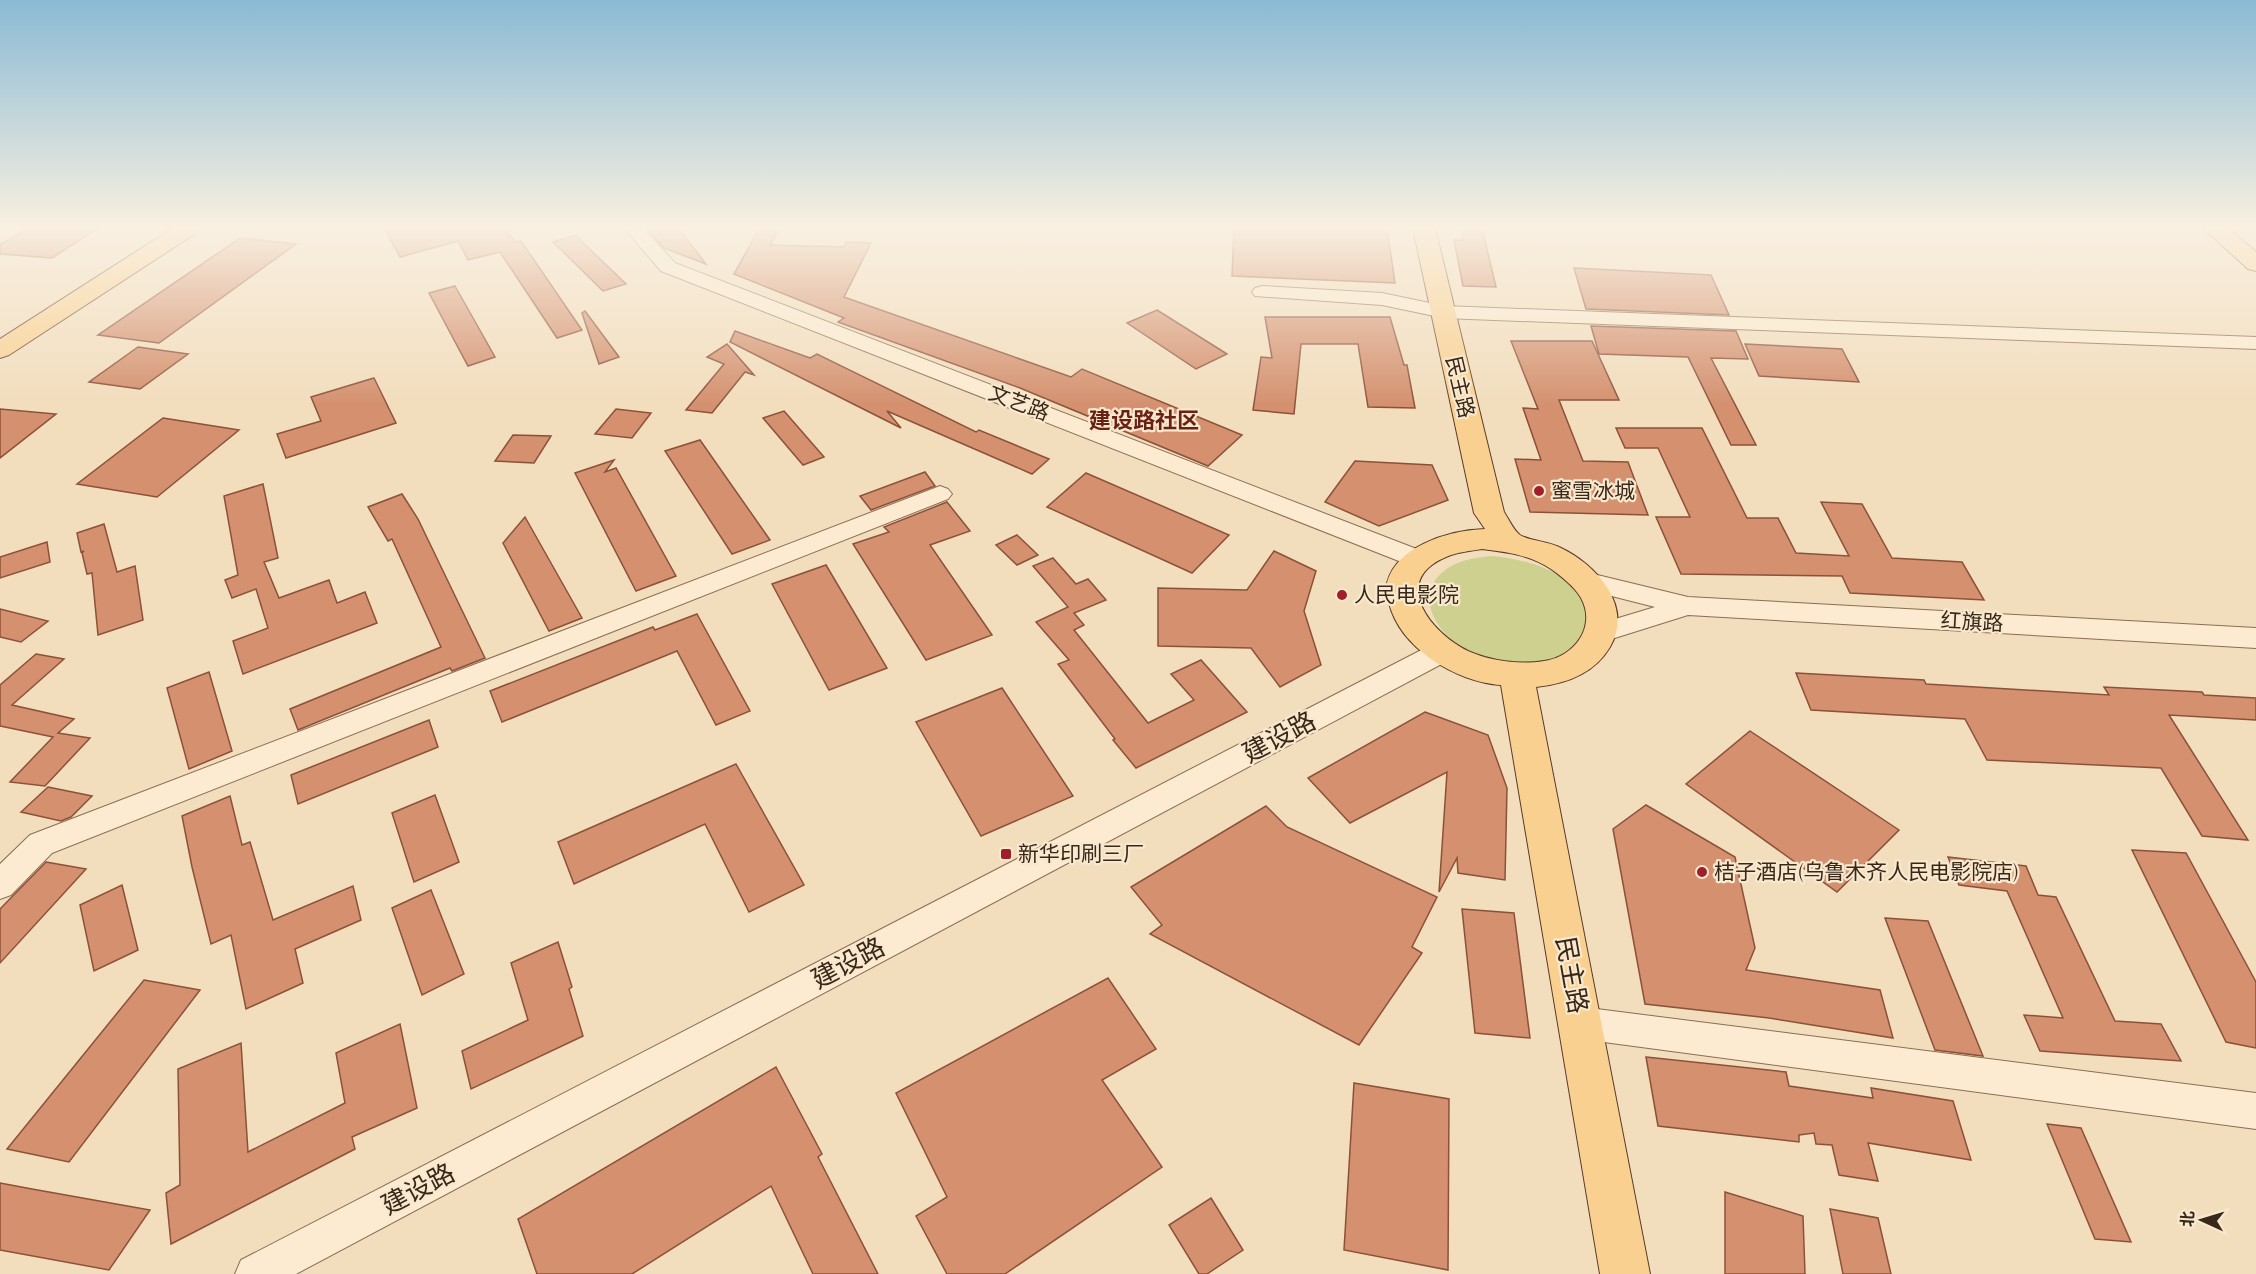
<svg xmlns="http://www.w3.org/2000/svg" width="2256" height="1274" viewBox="0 0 2256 1274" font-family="Spectral,'Noto Sans SC',serif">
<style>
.green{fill:#ced090}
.building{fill:#d4906f;stroke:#8c5238;stroke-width:1.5}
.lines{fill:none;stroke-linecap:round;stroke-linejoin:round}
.minor-casing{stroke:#8b6d54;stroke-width:2}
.major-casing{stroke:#583b29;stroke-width:2}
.minor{fill:#fcebd0;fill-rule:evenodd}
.major{fill:#f9d090;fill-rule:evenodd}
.poi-dot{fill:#9f1f2a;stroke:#f8e8cd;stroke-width:2}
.labels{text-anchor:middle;stroke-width:4.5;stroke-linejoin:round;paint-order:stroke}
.street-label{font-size:21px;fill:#39271a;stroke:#f8e8cd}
.poi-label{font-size:21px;fill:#39271a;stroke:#f8e8cd;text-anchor:start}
.neighbourhood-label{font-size:22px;font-weight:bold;fill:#692116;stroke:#f8e8cd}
.near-street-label{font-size:26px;fill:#39271a;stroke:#f8e8cd}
</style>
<rect width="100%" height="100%" fill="#f2ddbd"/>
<path class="green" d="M 1491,556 C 1523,558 1576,572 1588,608 C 1590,617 1584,635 1583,645 C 1571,651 1554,664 1542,665 C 1519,667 1481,659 1462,647 C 1436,632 1414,595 1443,572 C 1456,560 1474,558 1491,556 Z"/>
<g class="building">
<polygon points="28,228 98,228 52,258 0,254 0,245"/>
<polygon points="384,228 505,228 515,242 521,241 582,330 557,338 500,252 468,260 458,241 400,257"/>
<polygon points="646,228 678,228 706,264 664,248"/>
<polygon points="1234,228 1387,228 1395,283 1232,276"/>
<polygon points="1460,228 1482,228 1496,287 1463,286 1454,240 1463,240"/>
<polygon points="759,229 779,229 770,245 844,247 846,242 871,243 844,297 1071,377 1082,369 1242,435 1208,466 1020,388 838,322 844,318 734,274"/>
<polygon points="575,235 626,284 603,291 553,242"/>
<polygon points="240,238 296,244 159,343 98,335"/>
<polygon points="1574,268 1711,275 1729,315 1586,309"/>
<polygon points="455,286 495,357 468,366 429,293"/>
<polygon points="1157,310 1227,354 1196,369 1127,323"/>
<polygon points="585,311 619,357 599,364 582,313"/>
<polygon points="1265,317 1390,317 1404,365 1407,365 1415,408 1368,407 1358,344 1301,344 1294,414 1253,410 1261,357 1272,358"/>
<polygon points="1591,326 1736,331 1748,359 1711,358 1756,445 1731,445 1688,357 1599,354"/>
<polygon points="735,331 810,358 817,354 976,432 979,430 1049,459 1032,474 887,411 901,428 730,342"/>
<polygon points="1511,341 1592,341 1619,400 1559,400 1583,461 1628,462 1648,515 1530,512 1515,459 1541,460 1523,408 1538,409"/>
<polygon points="727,344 754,375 745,372 712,413 686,410 724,364 707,357"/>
<polygon points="1745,344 1842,349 1859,382 1759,376"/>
<polygon points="138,347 188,354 140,389 89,382"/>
<polygon points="374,378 396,423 286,458 277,434 321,421 311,397"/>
<polygon points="0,409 56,414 0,458"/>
<polygon points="616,409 651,413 632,438 595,434"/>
<polygon points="784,411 824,457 803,465 763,418"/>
<polygon points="163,418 239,430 157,497 77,484"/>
<polygon points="1616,428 1702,428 1747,518 1778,518 1796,553 1849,556 1821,502 1862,504 1892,558 1962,562 1984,600 1850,593 1842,576 1681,574 1656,517 1690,517 1658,448 1625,448"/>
<polygon points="513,435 551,436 534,463 495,461"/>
<polygon points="700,440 770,540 732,554 665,451"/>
<polygon points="614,460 605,472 616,468 676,576 636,591 575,473"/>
<polygon points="1355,461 1432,465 1448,500 1379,526 1325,502"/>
<polygon points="925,472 935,486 871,510 860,496"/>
<polygon points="1086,473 1229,535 1192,573 1047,507"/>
<polygon points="263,484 278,558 264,562 279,598 329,580 337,603 365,592 377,623 243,674 233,641 268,628 256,589 232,598 225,580 238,575 224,496"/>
<polygon points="402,494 418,519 485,658 452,671 450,668 298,730 290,709 441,647 392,539 388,541 368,507"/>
<polygon points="947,502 970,531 930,545 992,635 926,660 853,544 889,532 884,527"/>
<polygon points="525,517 582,618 549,631 503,543"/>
<polygon points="104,524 117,572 135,566 143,620 98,635 92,573 87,574 82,553 84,551 81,552 77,533"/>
<polygon points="1017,535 1038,555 1017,565 996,545"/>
<polygon points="47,542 50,562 0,578 0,557"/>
<polygon points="1274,551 1316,571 1304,611 1321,665 1280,687 1251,648 1158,646 1158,588 1247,590"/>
<polygon points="1053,558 1076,584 1088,579 1106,600 1074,613 1084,625 1074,630 1148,723 1194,700 1171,674 1201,660 1247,712 1136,768 1113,740 1115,739 1058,664 1069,660 1036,622 1068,607 1033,566"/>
<polygon points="826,565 887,668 829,690 772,584"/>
<polygon points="0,609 48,621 21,642 0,637"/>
<polygon points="697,614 750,711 716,725 677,651 502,722 490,691 653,627 655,630"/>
<polygon points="36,654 64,659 12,705 74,719 58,733 90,738 45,786 10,782 53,737 0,726 0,685"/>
<polygon points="209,672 232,751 189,769 167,688"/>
<polygon points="1796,673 1924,680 1926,684 2109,695 2104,687 2202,692 2204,695 2256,698 2256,720 2169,715 2248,840 2202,836 2161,768 1987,760 1965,719 1811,710"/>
<polygon points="1002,688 1073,796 981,836 916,722"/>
<polygon points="1425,712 1488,735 1507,788 1505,880 1458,873 1457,858 1439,892 1447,772 1350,823 1308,778"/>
<polygon points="429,720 438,747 298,804 291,775"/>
<polygon points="1750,731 1899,830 1837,892 1686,784"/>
<polygon points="736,764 804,885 749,912 705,824 574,884 558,842"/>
<polygon points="48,787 92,796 71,817 61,821 21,812"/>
<polygon points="435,795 459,862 414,882 392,813"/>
<polygon points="230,796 242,845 250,842 273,920 353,886 361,920 295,949 303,983 246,1009 231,935 211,944 192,867 182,816"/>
<polygon points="1646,805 1735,857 1755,948 1746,970 1880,990 1893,1038 1769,1018 1645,1004 1613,829"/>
<polygon points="1266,806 1287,827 1437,897 1412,947 1422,953 1359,1045 1150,934 1162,925 1131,887"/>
<polygon points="2132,850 2186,853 2256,982 2256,1048 2226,1042"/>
<polygon points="1948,857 2026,866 2038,895 2056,897 2115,1021 2161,1024 2181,1061 2040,1051 2024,1015 2063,1018 2007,891 1959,885"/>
<polygon points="46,862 86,869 0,963 0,909"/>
<polygon points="122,885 138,950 94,971 80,905"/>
<polygon points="431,890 464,974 422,995 392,908"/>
<polygon points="1462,909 1514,913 1530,1038 1475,1033"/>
<polygon points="1885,918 1928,921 1983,1056 1935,1050"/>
<polygon points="558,942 572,987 569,989 583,1036 471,1089 462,1051 528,1020 511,963"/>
<polygon points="1108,978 1156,1049 1102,1080 1162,1167 1005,1274 947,1274 916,1216 947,1197 896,1093"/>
<polygon points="144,980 200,990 69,1162 7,1149"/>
<polygon points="400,1024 417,1108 352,1137 355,1149 171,1244 166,1193 180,1185 178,1069 241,1043 248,1152 345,1103 336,1053"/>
<polygon points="1646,1057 1786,1072 1789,1086 1873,1098 1871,1088 1953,1101 1971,1160 1868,1143 1878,1181 1839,1175 1832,1145 1816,1144 1814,1133 1799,1135 1799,1142 1658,1126"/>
<polygon points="776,1067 822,1154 818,1157 878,1274 813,1274 771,1186 632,1274 537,1274 518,1219"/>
<polygon points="1354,1083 1449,1099 1448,1270 1344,1250"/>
<polygon points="2047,1124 2081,1128 2131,1242 2095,1239"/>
<polygon points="0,1183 32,1189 150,1210 109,1270 0,1250"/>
<polygon points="1725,1192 1803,1216 1805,1274 1725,1274"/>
<polygon points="1211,1198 1243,1250 1207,1274 1199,1274 1169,1225"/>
<polygon points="1830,1209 1878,1218 1891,1274 1843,1274"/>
</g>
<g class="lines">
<g class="minor-casing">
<g id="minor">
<polygon points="624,228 643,228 675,263 1427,553 1431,559 1427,565 1418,567 1409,565 661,271"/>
<polygon points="1262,286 1382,293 1444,306 2256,337 2256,349 1444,318 1382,305 1255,296 1252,292 1255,288"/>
<polygon points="940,486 948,489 952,494 948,499 52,853 11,895 0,899 0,864 30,835"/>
<polygon points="1585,572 1688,597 2256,628 2256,648 1688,615 1602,642 1592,640 1589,633 1592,626 1655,607 1576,587 1572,581 1576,575"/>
<polygon points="1441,642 1451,645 1455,652 1451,659 296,1274 235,1274 241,1260 1431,645"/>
<polygon points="1581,1007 2256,1093 2256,1129 1581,1039 1569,1035 1563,1023 1569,1011"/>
</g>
</g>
<g class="major-casing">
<g id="major">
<polygon points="173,228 199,228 196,233 9,355 0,358 0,339"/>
<path d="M 1413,228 L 1435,228 L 1504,512 C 1508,518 1514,531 1520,535 C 1530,541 1547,541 1559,547 C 1596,564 1634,606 1610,647 C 1594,674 1565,684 1536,687 L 1650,1274 L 1600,1274 L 1501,685 C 1456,682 1400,648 1389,603 C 1388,599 1385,593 1386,589 C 1391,547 1449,530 1485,529 L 1474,513 ZM 1482,549 C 1507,552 1530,555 1551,569 C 1562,577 1575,587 1581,598 C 1597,627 1574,657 1544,661 C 1520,665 1490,661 1468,651 C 1431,633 1389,581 1446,557 C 1457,552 1471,551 1482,549 Z"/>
<polygon points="2203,228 2228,228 2256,252 2256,271 2248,269"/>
</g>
</g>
<use href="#minor" class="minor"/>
<use href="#major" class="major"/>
</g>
<linearGradient id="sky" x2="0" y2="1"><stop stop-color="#8bbad4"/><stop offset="0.56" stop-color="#f9f0e1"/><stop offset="1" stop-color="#f9f0e1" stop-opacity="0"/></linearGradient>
<rect width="2256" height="406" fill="url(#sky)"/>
<g class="poi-dot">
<circle cx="1539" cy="491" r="6"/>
<circle cx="1342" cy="595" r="6"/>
<rect x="1000" y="848" width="12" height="12" rx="3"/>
<circle cx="1702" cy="872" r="6"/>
</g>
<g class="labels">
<g class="street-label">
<text transform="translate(1460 387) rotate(77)" y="7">民主路</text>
<text transform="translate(1019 403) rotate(21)" y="7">文艺路</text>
<text transform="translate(1972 622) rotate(3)" y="7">红旗路</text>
</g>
<g class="poi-label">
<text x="1551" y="498">蜜雪冰城</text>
<text x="1354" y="602">人民电影院</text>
<text x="1018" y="861">新华印刷三厂</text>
<text x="1714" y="879">桔子酒店(乌鲁木齐人民电影院店)</text>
</g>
<g class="neighbourhood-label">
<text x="1144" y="428">建设路社区</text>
</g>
<g class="near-street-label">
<text transform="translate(1279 737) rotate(-28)" y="9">建设路</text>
<text transform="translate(848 963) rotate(-28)" y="9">建设路</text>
<text transform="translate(1572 975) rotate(80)" y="9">民主路</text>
<text transform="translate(418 1189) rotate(-28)" y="9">建设路</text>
</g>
</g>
<g transform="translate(2202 1220) rotate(274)" stroke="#f8e8cd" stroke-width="4.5" paint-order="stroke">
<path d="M0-4.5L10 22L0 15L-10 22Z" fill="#39271a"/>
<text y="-9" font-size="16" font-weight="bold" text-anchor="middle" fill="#39271a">北</text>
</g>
</svg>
